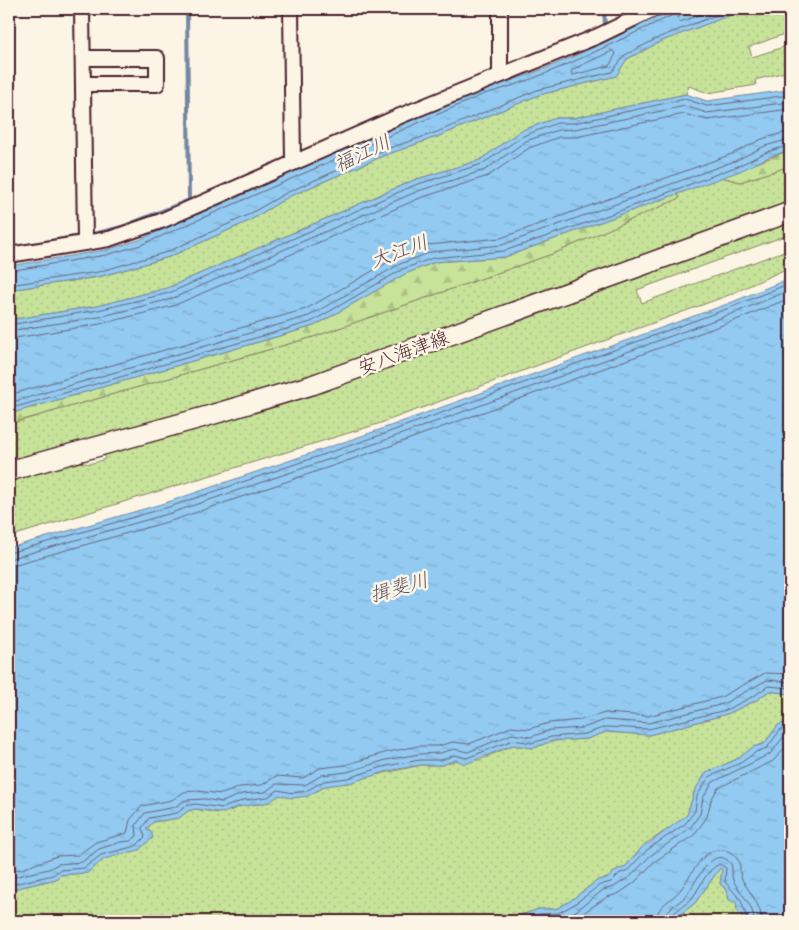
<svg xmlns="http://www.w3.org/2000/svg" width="799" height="930" viewBox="0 0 799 930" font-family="Mynerve,'Klee One',sans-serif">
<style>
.grass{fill:url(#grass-dots);stroke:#888162}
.forest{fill:url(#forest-firs);stroke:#888162}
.water{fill:url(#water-ripples);stroke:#7586a2}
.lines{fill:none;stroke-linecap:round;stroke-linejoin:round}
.shore{stroke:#67637a;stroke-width:1}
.stream{stroke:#7586a2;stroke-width:4}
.street-casing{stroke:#4a1f2b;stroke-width:18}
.secondary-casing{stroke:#4a1f2b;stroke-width:22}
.street{stroke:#fcf5e5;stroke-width:14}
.secondary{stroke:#fcf5e5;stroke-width:19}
.labels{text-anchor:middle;stroke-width:5;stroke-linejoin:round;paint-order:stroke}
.street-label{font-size:19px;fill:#4a1f2b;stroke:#fcf5e5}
.water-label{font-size:20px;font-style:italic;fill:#605266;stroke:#fcf5e5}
</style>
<defs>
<pattern id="grass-dots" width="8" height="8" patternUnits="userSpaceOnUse" patternTransform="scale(1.25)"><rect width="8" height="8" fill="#c7e39a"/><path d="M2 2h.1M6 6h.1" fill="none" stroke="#acc285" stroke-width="1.8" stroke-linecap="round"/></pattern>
<pattern id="forest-firs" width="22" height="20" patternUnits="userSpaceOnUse" patternTransform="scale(1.25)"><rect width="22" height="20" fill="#c7e39a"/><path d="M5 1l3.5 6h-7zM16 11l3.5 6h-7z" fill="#acc285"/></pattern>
<pattern id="water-ripples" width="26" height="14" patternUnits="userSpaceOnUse" patternTransform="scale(1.25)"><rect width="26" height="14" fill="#92caf1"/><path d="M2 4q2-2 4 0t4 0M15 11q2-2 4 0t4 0" fill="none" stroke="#7fadcf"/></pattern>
</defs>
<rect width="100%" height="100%" fill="#fcf5e5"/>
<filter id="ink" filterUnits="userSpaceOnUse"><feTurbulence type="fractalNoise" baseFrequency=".02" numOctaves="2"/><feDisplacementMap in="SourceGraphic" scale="10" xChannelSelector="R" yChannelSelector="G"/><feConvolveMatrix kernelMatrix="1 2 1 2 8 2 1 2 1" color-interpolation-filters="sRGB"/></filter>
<g filter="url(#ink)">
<g class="grass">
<polygon points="746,9 790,9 790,32 749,47 752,57 790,45 790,62 785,65 785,72 755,80 756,85 708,93 689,86 686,94 573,118 556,118 520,131 480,160 414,180 167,288 97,306 9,320 9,290 99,277 169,257 249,221 288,197 383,156 439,136 539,95 616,76 627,59 662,41"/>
<polygon points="790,166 790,208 310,379 9,465 9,424 313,337 555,253 679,198 677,194 721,177 740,182"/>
<path d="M 790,219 L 790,234 L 637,290 L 642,303 L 790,249 L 790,267 L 729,295 L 378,424 L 9,537 L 9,478 L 76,460 C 86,466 94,463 105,459 L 103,452 Z"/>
<path d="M 769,691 L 790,694 L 790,724 L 785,723 L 778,725 L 764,744 L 753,747 L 739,758 L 706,773 L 695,790 L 687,815 L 681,821 L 645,844 L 624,868 L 618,869 L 608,878 L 598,880 L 570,901 L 556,909 L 539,909 L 503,921 L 9,921 L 9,890 L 56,879 L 60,875 L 87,873 L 103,859 L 124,853 L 132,853 L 153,838 L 146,830 L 153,822 L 179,818 L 188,811 L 195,809 L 219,813 L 229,811 L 245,805 L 262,804 L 279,795 C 294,794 313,797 325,786 L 421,765 L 442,765 L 456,760 L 480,760 L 513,745 L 533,748 L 552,741 L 587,739 L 606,732 L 649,735 L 727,714 L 757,700 Z"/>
<path d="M 720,868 L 722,870 L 720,884 C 730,892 742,908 743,921 L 673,921 L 695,903 Z"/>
</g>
<g class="forest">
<polygon points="790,150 790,166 740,182 722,177"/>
<polygon points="677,194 680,198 555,253 313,337 9,424 9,414 314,326 405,274 435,262 505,257"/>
</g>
<g class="water">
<path d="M 674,9 L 746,9 L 662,41 L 627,59 L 616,76 L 539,95 L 439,136 L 383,156 L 288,197 L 249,221 L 169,257 L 98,277 L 9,290 L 9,266 L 106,250 L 139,240 L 482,89 C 550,72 611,38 674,9 Z"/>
<polygon points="788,90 790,150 769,157 740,171 505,257 435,262 405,274 314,326 9,414 9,320 97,306 167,288 414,180 480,160 520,131 556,118 573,118 686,94 707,101"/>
<polygon points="790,278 790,694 769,691 757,700 727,714 649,735 606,732 587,739 552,741 533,748 513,745 465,764 456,760 442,765 421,765 388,771 349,783 325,786 308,796 292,798 279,795 270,802 237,807 224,813 195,809 188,811 179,818 153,822 146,829 151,832 153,837 139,850 104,859 87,873 60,875 56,879 9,890 9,548 168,502 376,431 730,303"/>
<polygon points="785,723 790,724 790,921 743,921 742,916 737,911 736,902 729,900 727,890 720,884 722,870 720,868 695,903 672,921 503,921 539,909 556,909 570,901 598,880 608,878 618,869 624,868 645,844 648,844 687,815 695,790 706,773 739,758 753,747 764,744 778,725"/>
</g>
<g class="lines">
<g class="shore">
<polyline points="681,9 678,19 680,22 715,9"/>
<polygon points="613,51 616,54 609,66 573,75 571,74 572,70"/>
<path d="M 9,271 L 106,255 L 141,245 L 484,94 C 550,77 609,44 671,16 L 675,9"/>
<polyline points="9,285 98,272 167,252 246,216 286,193 381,151 437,132 537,90 612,72 625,55 660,37 732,9"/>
<polyline points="9,325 98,310 169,293 415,185 482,164 523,136 557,123 574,123 685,99 707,106 790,95"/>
<polyline points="9,331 99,317 171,299 418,191 485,170 526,141 558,130 575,129 685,106 707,113 790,102"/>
<polyline points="9,339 100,324 173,306 420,198 488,176 529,148 559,137 576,137 684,114 707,120 790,109"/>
<polyline points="9,395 306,309 397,257 428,245 501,238 732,154 762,139 790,131"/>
<polyline points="9,403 309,316 400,264 431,252 502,245 735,161 765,146 790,139"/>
<polyline points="9,409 311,322 403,269 433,258 504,251 606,216 738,166 767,152 790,145"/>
<polyline points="9,553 169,507 378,436 732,307 790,283"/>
<polyline points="9,559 171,513 380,442 734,313 790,290"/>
<polyline points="9,566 174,520 382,449 736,320 790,298"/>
<polyline points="9,870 22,869 57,856 78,855 96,842 127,833 130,820 142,806 172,800 184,792 197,791 222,794 240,787 262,785 276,776 303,778 320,768 345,765 384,753 418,746 438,746 453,742 469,744 511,727 529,729 549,723 581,720 605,713 648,716 721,697 765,673 790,674"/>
<polyline points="9,878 49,869 58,864 82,862 99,849 121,842 130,841 137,836 136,825 145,813 175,807 186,800 205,799 222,802 242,794 265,792 276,784 305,785 322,775 347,772 386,760 419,754 440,753 454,749 468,752 512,734 531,737 550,730 583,728 605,720 649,723 723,704 767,680 790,682"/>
<polyline points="9,885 53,875 59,870 84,868 101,855 136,846 145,837 142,828 149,818 177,813 186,806 195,804 223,808 244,800 268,797 278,790 293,793 306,791 324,781 348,778 386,766 420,760 441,760 455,755 467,758 513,740 532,743 551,737 585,734 606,727 649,729 726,710 754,696 768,686 790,688"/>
<polyline points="514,921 540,914 558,913 573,905 600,885 611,882 620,873 626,872 647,850 685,824 695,811 697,796 709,777 742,762 756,752 767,748 781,729 790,729"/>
<polyline points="537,921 560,919 576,911 603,890 614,887 631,876 650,856 690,828 700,814 703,798 713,782 770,754 785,735 790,735"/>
<polyline points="571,921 607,897 618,894 634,883 654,862 694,835 707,817 711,800 718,788 773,761 790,743"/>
<path d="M 656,921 C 657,904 672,901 681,889 C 692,876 702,846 724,850 C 731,851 736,856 739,862 C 741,867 739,872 741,877 C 748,892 761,903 762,921"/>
<path d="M 664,921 C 664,908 678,905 686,896 C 695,885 713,841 731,864 C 733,869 731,876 733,880 C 740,894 754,904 754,921"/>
<path d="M 670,921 C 671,911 686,906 692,898 C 701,887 706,869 720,864 L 726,868 L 725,882 L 741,900 L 748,921"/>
</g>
<g class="stream">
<polyline points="604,9 605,25"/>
<polyline points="89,235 122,227 189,200 187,9"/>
<polyline points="28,245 80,236"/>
</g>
<g class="street-casing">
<g id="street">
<polyline points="82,9 85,243"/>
<polyline points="291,9 293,162"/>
<polyline points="500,9 500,75"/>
<polyline points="83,58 157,58 157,84 83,84"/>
<polyline points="9,255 109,239 161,221 400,116 598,36 654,9"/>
</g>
</g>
<g class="secondary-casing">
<polyline id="secondary" points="9,471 204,417 312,385 790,212"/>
</g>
<use href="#street" class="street"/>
<use href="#secondary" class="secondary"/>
</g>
</g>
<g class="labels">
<g class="street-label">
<text transform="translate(403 352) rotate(-20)" y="7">安八海津線</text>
</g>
<g class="water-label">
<text transform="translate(362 153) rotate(-25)" y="7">福江川</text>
<text transform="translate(399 251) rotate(-20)" y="7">大江川</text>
<text transform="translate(399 587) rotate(-16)" y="7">揖斐川</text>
</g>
</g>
<rect width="799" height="930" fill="none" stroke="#fcf5e5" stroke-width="30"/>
<rect x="15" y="15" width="769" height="900" fill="none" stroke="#4a1f2b" stroke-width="2" filter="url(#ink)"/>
</svg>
